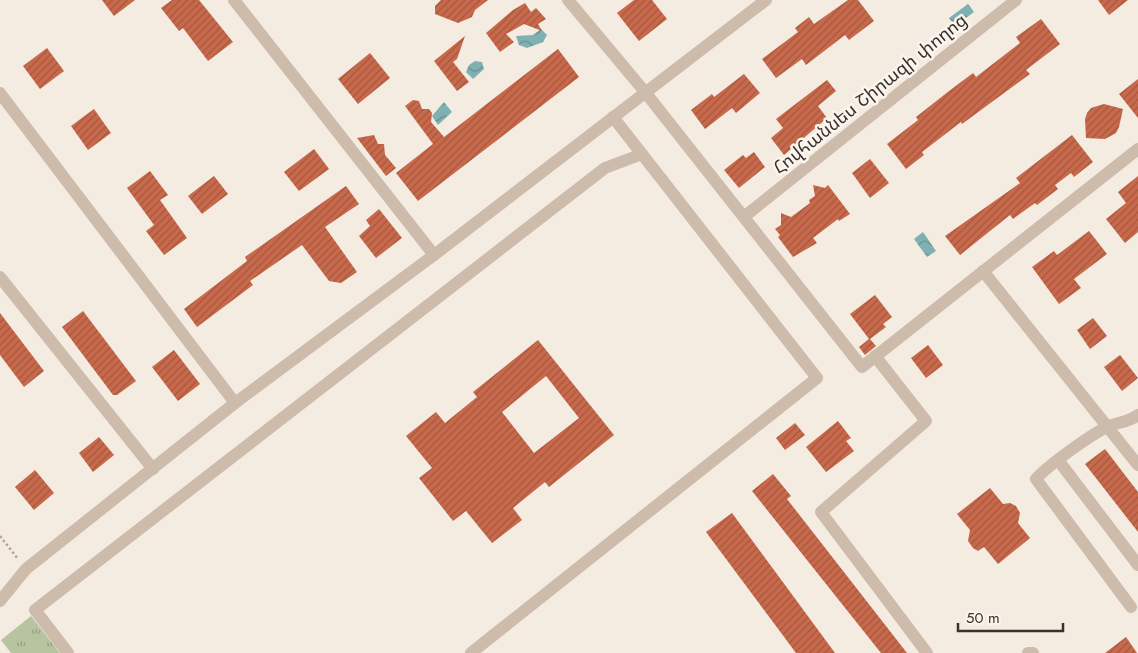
<svg xmlns="http://www.w3.org/2000/svg" width="1138" height="653" viewBox="0 0 1138 653" font-family="Jost,'Noto Sans Armenian',sans-serif">
<style>
.grass{fill:url(#grass-tufts)}
.water{fill:url(#water-waves)}
.building{fill:url(#building-hatch);fill-rule:evenodd}
.lines{fill:none;stroke-linecap:round;stroke-linejoin:round}
.path{stroke:#b9a596;stroke-width:2.5;stroke-dasharray:2.5 2.5;stroke-linecap:butt}
.minor{stroke:#cdbbac;stroke-width:12}
.labels{text-anchor:middle;stroke-width:5;stroke-linejoin:round;paint-order:stroke}
.street-label{font-size:18px;fill:#3b302b;stroke:#fbf5ee}
</style>
<defs>
<pattern id="grass-tufts" width="24" height="20" patternUnits="userSpaceOnUse" patternTransform="scale(1.25)"><rect width="24" height="20" fill="#b8c4a0"/><path d="M3 7l-1-3M5 7V3M7 7l1-3M15 17l-1-3M17 17v-4M19 17l1-3" fill="none" stroke="#97a083"/></pattern>
<pattern id="water-waves" width="16" height="10" patternUnits="userSpaceOnUse" patternTransform="scale(1.25)"><rect width="16" height="10" fill="#7fb0b2"/><path d="M0 5q4-4 8 0t8 0" fill="none" stroke="#699091"/></pattern>
<pattern id="building-hatch" width="6" height="6" patternUnits="userSpaceOnUse" patternTransform="scale(1.25)"><rect width="6" height="6" fill="#c8694b"/><path d="M-1 1l2-2M0 6l6-6M5 7l2-2" fill="none" stroke="#a4573f"/></pattern>
</defs>
<rect width="100%" height="100%" fill="#f4ebe1"/>
<polygon class="grass" points="31,616 60,653 11,653 1,640"/>
<g class="water">
<polygon points="968,4 974,12 955,26 949,18"/>
<polygon points="541,29 547,35 543,42 527,48 519,45 516,36 533,35"/>
<polygon points="475,61 482,62 484,69 473,79 466,72 469,65"/>
<polygon points="444,102 452,112 438,125 432,116"/>
<polygon points="923,232 936,251 927,257 914,239"/>
</g>
<g class="building">
<polygon points="102,0 135,0 114,16"/>
<polygon points="172,0 199,0 233,42 208,61 183,28 179,31 161,8"/>
<polygon points="441,0 488,0 475,10 472,17 458,23 435,14 435,6"/>
<polygon points="634,0 652,0 667,19 639,41 617,13"/>
<polygon points="848,0 858,0 874,21 849,40 845,35 806,65 802,59 776,78 762,59 798,32 795,28 809,17 814,24"/>
<polygon points="1098,0 1128,0 1109,15"/>
<polygon points="525,3 531,12 536,8 546,19 538,24 542,31 524,24 506,34 514,42 500,52 486,33 513,10"/>
<polygon points="1041,19 1060,44 1026,70 1030,74 962,124 961,122 922,152 924,155 906,169 887,144 918,120 916,117 949,91 973,73 976,77 1020,43 1016,37"/>
<polygon points="465,36 457,59 453,62 469,82 457,91 434,61"/>
<polygon points="47,48 64,71 40,89 23,66"/>
<polygon points="558,49 579,77 418,201 396,173 433,144 405,106 413,100 419,101 422,109 429,109 432,113 431,122 444,137"/>
<polygon points="370,53 390,78 358,104 338,79"/>
<polygon points="744,74 760,93 736,113 732,108 705,129 691,110 712,94 714,97"/>
<polygon points="1138,79 1138,118 1119,94"/>
<polygon points="827,80 836,91 818,106 827,118 784,155 771,138 783,128 776,119"/>
<polygon points="1104,104 1123,109 1119,127 1116,133 1105,139 1086,138 1085,119 1087,113 1091,108"/>
<polygon points="94,109 111,133 88,150 71,126"/>
<polygon points="374,135 378,144 384,144 385,155 396,168 386,176 357,138"/>
<polygon points="1072,135 1093,162 1074,177 1071,173 1055,185 1058,189 1037,205 1035,203 1013,219 1010,215 960,255 945,236 1020,183 1016,178"/>
<polygon points="314,149 329,169 299,191 284,172"/>
<polygon points="754,152 765,167 739,188 724,170 743,155 746,158"/>
<polygon points="870,159 889,183 870,198 852,173"/>
<polygon points="150,171 168,195 160,200 187,238 164,255 146,231 154,225 127,188"/>
<polygon points="214,176 228,194 202,214 188,196"/>
<polygon points="1138,176 1138,232 1125,243 1106,219 1126,203 1118,192"/>
<polygon points="813,185 825,188 828,185 850,214 839,221 838,219 813,238 817,243 793,257 778,237 780,235 775,229 781,225 781,213 791,217 810,203 809,200 815,196"/>
<polygon points="346,186 359,204 325,227 357,272 341,283 329,281 302,245 250,281 253,285 197,327 184,309 247,261 245,257"/>
<polygon points="379,209 402,238 376,258 359,236 370,226 366,220"/>
<polygon points="1089,231 1107,254 1074,279 1081,288 1059,304 1032,267 1054,251 1057,255"/>
<polygon points="875,295 892,317 883,324 886,327 870,339 876,346 865,355 859,347 869,339 850,314"/>
<polygon points="83,311 136,381 117,395 113,395 62,327"/>
<polygon points="0,313 44,371 24,387 0,355"/>
<polygon points="1093,318 1107,336 1090,349 1077,330"/>
<path d="M 538,340 L 614,435 L 549,487 L 545,482 L 513,508 L 522,520 L 492,543 L 466,511 L 453,521 L 419,478 L 432,468 L 406,436 L 436,412 L 445,423 L 477,397 L 473,392 ZM 546,376 L 579,418 L 534,453 L 502,412 Z"/>
<polygon points="928,345 943,365 926,378 911,358"/>
<polygon points="174,350 200,384 178,401 152,367"/>
<polygon points="1120,355 1138,378 1122,391 1104,367"/>
<polygon points="838,421 851,438 846,441 854,451 826,472 806,447"/>
<polygon points="795,423 805,435 785,450 776,438"/>
<polygon points="99,437 114,455 93,472 79,453"/>
<polygon points="1105,449 1138,492 1138,532 1085,464"/>
<polygon points="35,470 54,493 34,510 15,487"/>
<polygon points="773,474 791,496 787,499 907,653 881,653 752,491"/>
<polygon points="990,488 1003,504 1010,503 1016,506 1020,513 1018,523 1030,538 998,564 984,547 978,551 973,548 968,541 970,530 957,514"/>
<polygon points="732,513 835,653 796,653 706,532"/>
<polygon points="1126,637 1137,653 1105,653"/>
</g>
<g class="lines">
<polyline class="path" points="0,536 18,559"/>
<g class="minor">
<polyline points="234,0 434,255"/>
<polyline points="568,0 645,92 862,367 1138,149"/>
<polyline points="0,93 235,403"/>
<polyline points="745,216 1016,0"/>
<polyline points="983,271 1138,465"/>
<polyline points="0,277 153,469"/>
<polyline points="875,356 926,421 821,512 927,653"/>
<polyline points="1058,460 1138,565"/>
<polyline points="0,601 26,569 235,403 434,255 766,0"/>
<path d="M 1131,607 L 1036,479 C 1047,466 1093,433 1109,426 C 1119,422 1129,422 1138,415"/>
<polyline points="68,653 35,610 605,168 642,154"/>
<polyline points="471,653 817,378 613,117"/>
<polyline points="1028,653 1033,653"/>
</g>
</g>
<g class="labels">
<g class="street-label">
<text transform="translate(870 94) rotate(-39)" y="6">Հովհաննես Շիրազի փողոց</text>
</g>
</g>
<path d="M958 623v8h105v-8" fill="none" stroke="#3b302b" stroke-width="2.5"/>
<text x="966" y="623" font-size="15" fill="#3b302b" stroke="#fbf5ee" stroke-width="4" paint-order="stroke">50 m</text>
</svg>
